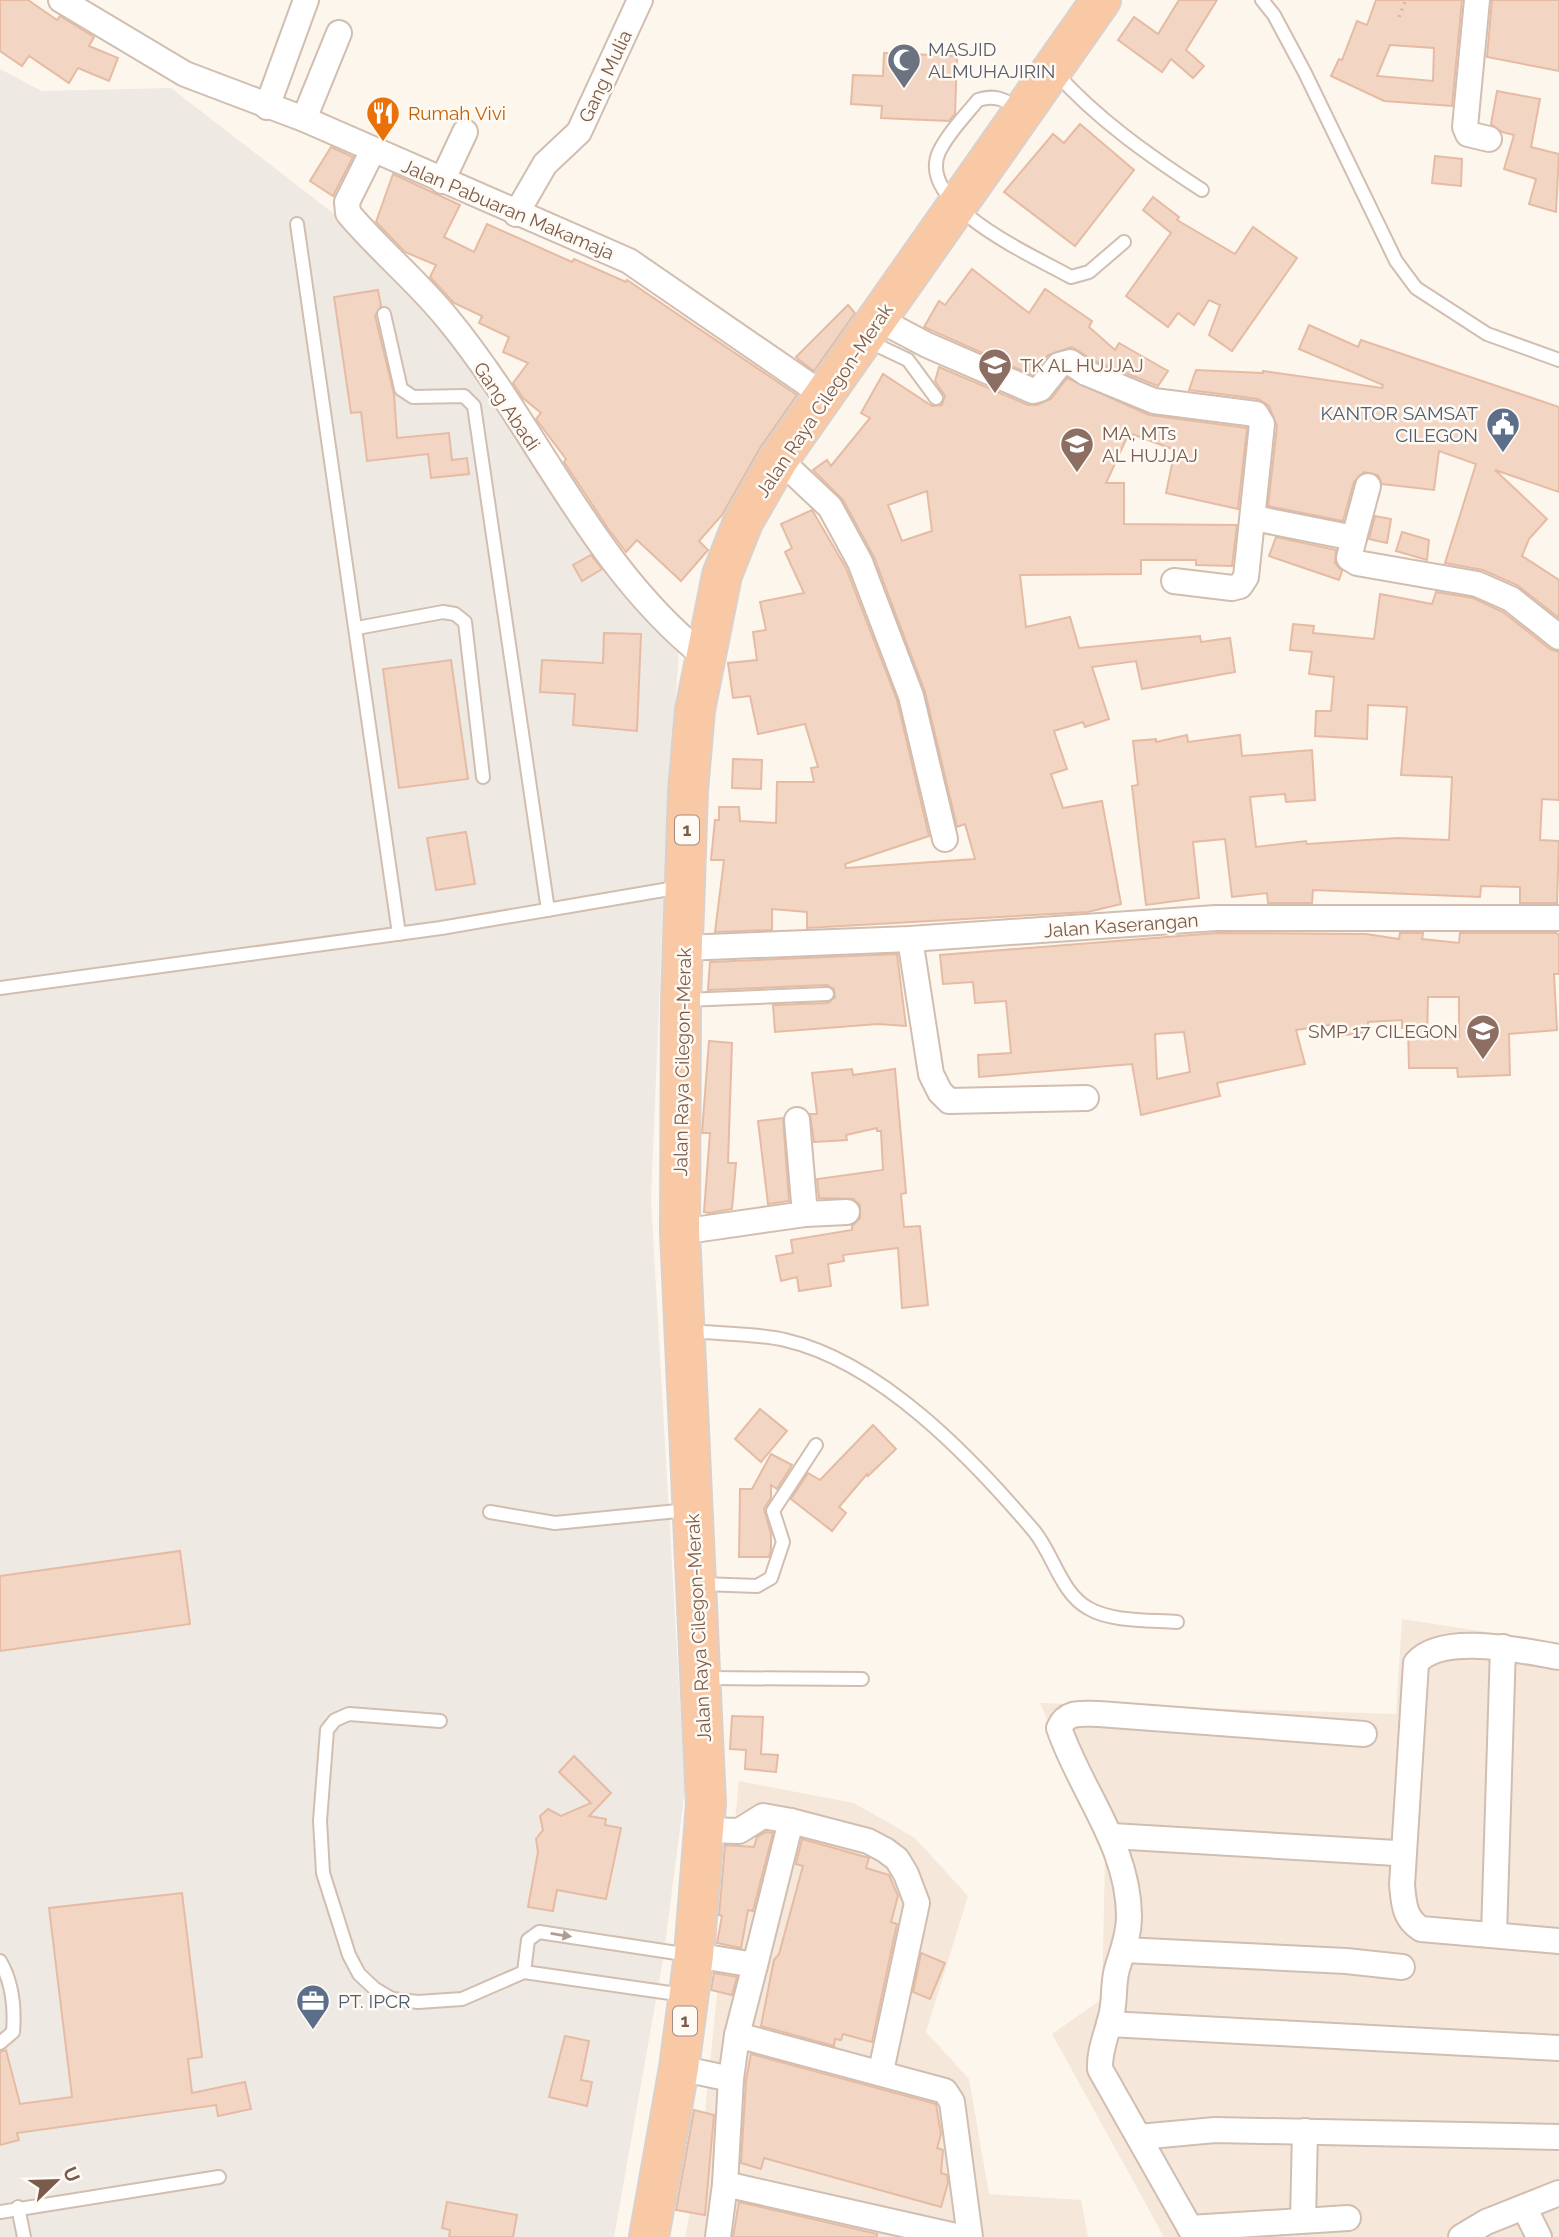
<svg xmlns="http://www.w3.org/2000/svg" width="1559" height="2237" viewBox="0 0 1559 2237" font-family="Raleway,sans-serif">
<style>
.residential{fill:#f5e8da}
.industrial{fill:#efe9e4}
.building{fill:#f3d5c3;stroke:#e6bba3;stroke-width:2;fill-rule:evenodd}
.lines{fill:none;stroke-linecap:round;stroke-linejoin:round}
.service-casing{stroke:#d1beb0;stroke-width:16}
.minor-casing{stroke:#d1beb0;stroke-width:28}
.trunk-casing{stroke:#dad1cd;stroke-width:42}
.path{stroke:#d9b8a5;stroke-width:3.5;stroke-dasharray:2 5;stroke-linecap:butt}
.service{stroke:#fff;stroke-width:12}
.minor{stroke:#fff;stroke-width:24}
.trunk{stroke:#f9c8a4;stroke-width:38}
.oneway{fill:#af9d94}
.labels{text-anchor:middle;stroke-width:5;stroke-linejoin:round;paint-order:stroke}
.shield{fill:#fffaf3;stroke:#a28b7f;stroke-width:2}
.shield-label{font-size:18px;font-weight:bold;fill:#7a5c4d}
.worship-label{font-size:19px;fill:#5b616d;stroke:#fffaf3;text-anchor:start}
.street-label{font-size:19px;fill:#7a5c4d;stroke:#fffaf3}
.food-label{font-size:19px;fill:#c56008;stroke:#fffaf3;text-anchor:start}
.education-label{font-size:19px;fill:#785e54;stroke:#fffaf3;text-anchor:start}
.service-label{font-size:19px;fill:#4e5e75;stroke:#fffaf3;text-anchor:end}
</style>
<rect width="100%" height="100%" fill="#fdf6ec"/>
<g class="residential">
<polygon points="1402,1619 1559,1643 1559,2237 1164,2237 1052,2034 1102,1999 1105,1857 1040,1703 1396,1714"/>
<polygon points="739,1781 854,1803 915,1838 968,1896 926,2032 969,2079 989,2194 1081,2200 1088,2237 685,2237 700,2160"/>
</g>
<polygon class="industrial" points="0,69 42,91 171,88 382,251 475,366 599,566 679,647 664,884 651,1200 685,1790 663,1960 614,2237 0,2237"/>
<g class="building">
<polygon points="0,0 28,0 57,20 60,16 94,37 89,46 118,58 109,81 78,68 69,83 29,56 22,66 0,51"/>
<polygon points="1179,0 1217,0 1186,50 1204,66 1193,78 1171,59 1162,72 1118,40 1134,17 1158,34"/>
<path d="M 1376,0 L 1462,0 L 1452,106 L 1384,101 L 1331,76 L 1339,59 L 1342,60 L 1357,21 L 1367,25 ZM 1390,45 L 1434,48 L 1433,81 L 1377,76 Z"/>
<polygon points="1492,0 1559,0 1559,71 1487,57"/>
<polygon points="884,53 957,56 955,114 949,121 881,118 882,106 851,104 853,75 883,76"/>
<polygon points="1497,91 1540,99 1531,147 1559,154 1556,212 1529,204 1536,179 1504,169 1514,135 1502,132 1491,124"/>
<polygon points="1080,124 1134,170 1075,246 1004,192 1053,134 1064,143"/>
<polygon points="331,147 353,157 333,196 310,181"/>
<polygon points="1435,156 1462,159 1461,186 1432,183"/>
<polygon points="393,174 460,205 444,237 474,252 487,224 572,262 574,259 626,282 627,280 797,395 760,448 722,515 699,541 708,550 681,581 637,540 626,552 609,530 564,462 566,459 536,419 541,413 523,398 513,383 528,363 503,352 509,337 479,323 482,316 454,303 430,277 436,265 405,252 376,222"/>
<polygon points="1153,197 1179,217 1177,220 1235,254 1253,227 1297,258 1232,351 1209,335 1220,305 1209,300 1194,325 1178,313 1168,327 1126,296 1171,233 1143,210"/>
<polygon points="972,269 1029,313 1045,289 1092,321 1089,327 1115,350 1119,343 1168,371 1158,386 1093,360 1072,347 1048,355 1032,375 924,327 939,301 945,305"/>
<polygon points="378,290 381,306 375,316 394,394 397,438 449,433 452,460 467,458 469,474 431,478 428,454 367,461 361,412 351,413 334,297"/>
<polygon points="848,305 855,313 814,371 799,360 796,357"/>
<polygon points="1309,325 1358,347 1361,340 1559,407 1559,492 1495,470 1547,519 1529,539 1522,556 1559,580 1559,618 1517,585 1483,570 1445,563 1476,464 1439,451 1434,490 1382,484 1378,475 1364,472 1354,482 1343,521 1268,506 1277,426 1269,406 1258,399 1189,390 1196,370 1263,373 1263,371 1382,388 1383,385 1299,349"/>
<path d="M 939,367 L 1028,405 L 1037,405 L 1051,399 L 1067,378 L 1149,415 L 1247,428 L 1238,509 L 1166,493 L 1175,450 L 1129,433 L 1106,483 L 1124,483 L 1124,524 L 1237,525 L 1232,566 L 1196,565 L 1196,560 L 1141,560 L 1141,574 L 1020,575 L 1026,627 L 1070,617 L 1079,648 L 1200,636 L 1201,642 L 1230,638 L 1235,672 L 1142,689 L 1136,661 L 1092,667 L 1109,719 L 1085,727 L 1083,722 L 1054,731 L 1067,769 L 1051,774 L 1063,808 L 1102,801 L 1121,904 L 1088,912 L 807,928 L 807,912 L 772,909 L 772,930 L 715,932 L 724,860 L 711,860 L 715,820 L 719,820 L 719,807 L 739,807 L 740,821 L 776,823 L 777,782 L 814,782 L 811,768 L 818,767 L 805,724 L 758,734 L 750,696 L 733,698 L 728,663 L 757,660 L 753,632 L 766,630 L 760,602 L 804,593 L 785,552 L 792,548 L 781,524 L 812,510 L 846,568 L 897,700 L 929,836 L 845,864 L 846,868 L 975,859 L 965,824 L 957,827 L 925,692 L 874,557 L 843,500 L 813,470 L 827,460 L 831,466 L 870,418 L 861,413 L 883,374 L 932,406 L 942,405 L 945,396 L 935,381 ZM 927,491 L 932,531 L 902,541 L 888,505 Z"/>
<polygon points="1375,516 1391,519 1387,543 1369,539"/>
<polygon points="1402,532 1429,540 1427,560 1396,551"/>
<polygon points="1276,537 1336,550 1335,563 1342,571 1339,580 1269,556"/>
<polygon points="591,555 602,569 582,581 573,565"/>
<polygon points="1436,592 1473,598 1503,612 1550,649 1559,652 1559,800 1542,799 1540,840 1559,841 1557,903 1520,903 1520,887 1481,886 1480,897 1313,890 1312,903 1268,903 1267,893 1232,897 1225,839 1193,842 1199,898 1146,905 1132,786 1138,785 1133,741 1156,739 1156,742 1187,735 1188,742 1240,735 1242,756 1312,750 1315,800 1286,802 1285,794 1250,797 1256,847 1306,841 1307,844 1397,838 1449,840 1452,777 1401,775 1407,707 1368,705 1367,739 1315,736 1316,711 1331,711 1334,677 1309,674 1312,652 1290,650 1293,624 1314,626 1313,633 1374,639 1380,594 1432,604"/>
<polygon points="604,633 641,634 637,731 573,725 575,694 540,692 542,660 603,663"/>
<polygon points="451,660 468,779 399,788 383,669"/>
<polygon points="733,759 762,760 761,789 732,788"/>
<polygon points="466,832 475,884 436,890 427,838"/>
<path d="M 1217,933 L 1366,934 L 1399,939 L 1400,933 L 1423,933 L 1422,939 L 1459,943 L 1460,933 L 1556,933 L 1559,935 L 1559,974 L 1554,974 L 1557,1030 L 1509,1034 L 1510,1075 L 1458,1077 L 1457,1068 L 1409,1068 L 1408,1028 L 1402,1028 L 1402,1020 L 1368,1022 L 1368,1032 L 1339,1036 L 1337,1024 L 1296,1030 L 1305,1064 L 1217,1083 L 1220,1096 L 1141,1115 L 1132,1064 L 979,1077 L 978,1055 L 1011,1053 L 1006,1001 L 975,1003 L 973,982 L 943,984 L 940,955 ZM 1428,997 L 1459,997 L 1459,1037 L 1427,1037 ZM 1184,1032 L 1190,1072 L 1157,1079 L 1155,1034 Z"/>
<polygon points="897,954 906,1026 878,1024 775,1032 773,1005 828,1003 835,997 834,989 827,985 708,990 710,962"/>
<polygon points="709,1041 732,1043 728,1163 736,1163 732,1209 709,1213 704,1212 710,1133 702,1133"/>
<polygon points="852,1069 853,1075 895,1069 906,1193 901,1194 904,1227 920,1226 928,1305 902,1308 898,1248 843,1255 844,1261 828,1264 831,1286 799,1291 797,1277 781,1281 776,1256 793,1253 791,1240 852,1230 852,1226 860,1218 860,1205 853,1199 819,1198 817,1179 883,1170 881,1131 877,1131 877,1128 846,1135 847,1140 814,1142 810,1114 817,1114 812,1073"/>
<polygon points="783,1118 789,1201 768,1204 758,1121"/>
<polygon points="760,1409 787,1431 761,1462 735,1439"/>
<polygon points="873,1425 896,1449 868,1476 867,1474 839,1507 846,1513 832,1531 791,1499 808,1473 820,1480"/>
<polygon points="771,1454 792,1465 777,1489 771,1485 771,1498 764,1509 771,1534 771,1550 769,1557 739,1557 740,1489 752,1489"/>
<polygon points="180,1551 190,1624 0,1651 0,1576"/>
<polygon points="732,1716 763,1717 761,1754 778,1755 776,1772 745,1769 746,1750 730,1749"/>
<polygon points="574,1756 611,1793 589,1816 606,1819 605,1825 621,1828 606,1899 557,1890 553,1911 528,1907 538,1852 536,1839 543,1830 540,1816 548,1809 561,1816 591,1803 559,1772"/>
<polygon points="766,1832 773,1833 753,1911 748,1910 741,1948 717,1943 722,1916 719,1915 725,1845 754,1847 757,1837"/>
<polygon points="802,1839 869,1858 866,1868 889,1875 898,1896 891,1922 897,1924 872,2042 843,2034 841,2040 835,2039 834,2046 761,2026 774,1960 779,1954 803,1866 796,1864"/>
<polygon points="182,1893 202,2057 188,2059 192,2093 245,2082 251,2109 218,2116 216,2105 17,2133 19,2140 0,2145 0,2052 6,2050 20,2104 72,2097 49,1908"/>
<polygon points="921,1953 945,1963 930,1999 913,1992"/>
<polygon points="714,1973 737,1977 732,1995 711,1990"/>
<polygon points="565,2036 589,2041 581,2080 592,2082 587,2106 549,2097"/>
<polygon points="751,2054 936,2104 941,2134 937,2148 943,2150 941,2173 947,2175 948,2183 941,2207 764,2158 761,2169 741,2163 746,2080"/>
<polygon points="694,2110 714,2115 705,2215 676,2210"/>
<polygon points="447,2202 517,2215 513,2237 449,2237 450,2230 442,2228"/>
<polygon points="739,2202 877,2234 877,2237 733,2237"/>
</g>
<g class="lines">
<g class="service-casing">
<g id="service">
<polyline points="1262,0 1274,15 1305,73 1396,261 1416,288 1487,334 1559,360"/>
<path d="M 1055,72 C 1097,119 1148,155 1202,190"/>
<path d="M 1019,109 C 1005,100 995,94 978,100 C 965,116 948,133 939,152 C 915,205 1036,257 1071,277 L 1089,272 L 1124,242"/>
<polyline points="297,224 399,934"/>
<polyline points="384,314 401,389 413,397 464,396 474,406 548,910"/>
<polyline points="868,341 908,360 936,398"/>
<polyline points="357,628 443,612 455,614 465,622 483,777"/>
<polyline points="0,988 441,928 681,887"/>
<polyline points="685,1000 827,994"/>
<path d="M 690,1331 C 720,1334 755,1333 785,1340 C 881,1362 972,1458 1034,1531 C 1053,1554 1061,1593 1088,1608 C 1111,1622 1150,1620 1177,1622"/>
<polyline points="490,1512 555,1523 688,1510"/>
<polyline points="702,1584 757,1586 771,1578 783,1542 773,1511 816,1445"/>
<polyline points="705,1678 862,1679"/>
<polyline points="440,1721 349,1714 335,1720 327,1730 320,1821 323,1873 349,1955 359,1974 375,1989 392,1999 418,2002 462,1999 524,1972 684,1995"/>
<path d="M 0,1961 C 13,1983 15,2007 13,2032 L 0,2043"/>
<polyline points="524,1972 528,1940 539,1932 690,1955"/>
<polyline points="18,2207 24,2237"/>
<polyline points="0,2212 219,2177"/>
</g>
</g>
<g class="minor-casing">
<g id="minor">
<polyline points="61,0 185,74 304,119 629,261 825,396"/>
<polyline points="1477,0 1465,127 1468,134 1489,139"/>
<polyline points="267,107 306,0"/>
<polyline points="304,119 339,33"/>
<path d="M 373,150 L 347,202 L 348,213 C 379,250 417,281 447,318 C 537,427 591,566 704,656"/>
<polyline points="442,181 465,132"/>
<polyline points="516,214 545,164 579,132 640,0"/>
<polyline points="878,319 927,345 1033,391 1040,389 1059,365 1070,362 1086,373 1154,401 1256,414 1262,424 1246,577 1240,586 1232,588 1174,581"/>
<polyline points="779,459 830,507 860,562 911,696 945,839"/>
<polyline points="1254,518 1354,538 1349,558 1357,563 1477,584 1511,599 1559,637"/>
<polyline points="1354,538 1368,486"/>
<polyline points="910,939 931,1074 940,1092 949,1101 1086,1098"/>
<polyline points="683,948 910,939 1216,918 1559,918"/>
<polyline points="797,1120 805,1214"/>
<polyline points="680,1232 805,1214 847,1212"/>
<path d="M 1559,1657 C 1523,1651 1442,1632 1416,1663 L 1402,1885 C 1404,1904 1404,1918 1421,1929 L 1559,1941"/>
<polyline points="704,1830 739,1831 763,1816 791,1821"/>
<polyline points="1112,1836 1396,1853"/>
<polyline points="1494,1935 1503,1647"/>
<polyline points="1124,1950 1346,1961 1402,1967"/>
<polyline points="694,1955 755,1965 791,1821 868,1841 885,1850 897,1859 906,1874 917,1903 881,2071"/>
<polyline points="1109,2024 1559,2048"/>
<polyline points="737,2035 755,1965"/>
<polyline points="679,2068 731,2079 737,2035 945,2091 952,2102 970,2237"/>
<polyline points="1139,2137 1215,2130 1559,2137"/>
<polyline points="725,2184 731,2079"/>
<polyline points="1524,2207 1539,2237"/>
<polyline points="1303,2220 1305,2131"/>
<polyline points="1190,2228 1348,2218"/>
<polyline points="718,2237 725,2184 960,2237"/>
<path d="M 1195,2237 L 1100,2069 C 1099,2049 1108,2032 1112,2012 C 1115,1998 1113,1983 1117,1969 C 1122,1952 1129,1936 1129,1917 C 1129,1846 1081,1792 1059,1728 C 1067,1710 1083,1714 1099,1714 L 1364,1734"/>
<polyline points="1461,2237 1486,2222 1559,2193"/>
</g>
</g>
<g class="trunk-casing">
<polyline id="trunk" points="649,2237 679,2068 694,1955 706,1804 680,1232 681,1000 688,791 695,710 722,575 743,522 779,459 1101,0"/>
</g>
<polyline class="path" points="1399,17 1406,0"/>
<use href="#service" class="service"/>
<use href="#minor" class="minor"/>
<use href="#trunk" class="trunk"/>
</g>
<defs><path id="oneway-solid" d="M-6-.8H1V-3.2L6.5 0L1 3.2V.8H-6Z" transform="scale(1.75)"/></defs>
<use class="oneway" href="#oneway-solid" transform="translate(561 1935) rotate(9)"/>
<defs>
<g id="mosque-pin" transform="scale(1.75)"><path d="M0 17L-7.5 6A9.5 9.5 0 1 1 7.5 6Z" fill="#6b7280" stroke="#fffaf3"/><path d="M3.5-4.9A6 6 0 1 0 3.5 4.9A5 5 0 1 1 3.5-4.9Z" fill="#fff"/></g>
<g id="restaurant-pin" transform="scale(1.75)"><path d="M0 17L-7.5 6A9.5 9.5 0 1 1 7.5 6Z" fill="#e8710a" stroke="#fffaf3"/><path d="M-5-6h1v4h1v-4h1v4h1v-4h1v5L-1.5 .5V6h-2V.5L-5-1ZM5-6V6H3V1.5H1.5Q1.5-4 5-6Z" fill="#fff"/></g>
<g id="school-pin" transform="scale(1.75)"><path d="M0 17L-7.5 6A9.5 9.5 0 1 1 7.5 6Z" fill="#8d6e63" stroke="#fffaf3"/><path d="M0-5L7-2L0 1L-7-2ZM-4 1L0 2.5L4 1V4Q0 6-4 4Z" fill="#fff"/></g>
<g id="civic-pin" transform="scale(1.75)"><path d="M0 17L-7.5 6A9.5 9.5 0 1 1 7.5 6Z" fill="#5c6f8a" stroke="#fffaf3"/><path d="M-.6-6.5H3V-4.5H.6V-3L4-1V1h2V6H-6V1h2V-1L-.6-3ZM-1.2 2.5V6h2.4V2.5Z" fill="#fff"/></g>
<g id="office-pin" transform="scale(1.75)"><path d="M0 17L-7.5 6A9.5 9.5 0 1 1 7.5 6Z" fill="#5c6f8a" stroke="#fffaf3"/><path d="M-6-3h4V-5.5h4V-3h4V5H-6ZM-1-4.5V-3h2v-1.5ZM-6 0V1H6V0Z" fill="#fff"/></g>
</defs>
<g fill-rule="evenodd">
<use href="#mosque-pin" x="904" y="60"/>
<use href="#restaurant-pin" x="383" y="113"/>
<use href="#school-pin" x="995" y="365"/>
<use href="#civic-pin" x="1503" y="424"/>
<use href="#school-pin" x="1077" y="444"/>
<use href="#school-pin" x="1483" y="1031"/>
<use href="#office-pin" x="313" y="2001"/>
</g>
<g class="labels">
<g class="shield">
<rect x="675" y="815.5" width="24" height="29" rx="5"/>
<rect x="673" y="2006.5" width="24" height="29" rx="5"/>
</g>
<g class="shield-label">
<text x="687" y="836">1</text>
<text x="685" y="2027">1</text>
</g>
<g class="worship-label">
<text x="928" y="56">MASJID<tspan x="928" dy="22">ALMUHAJIRIN</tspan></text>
</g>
<g class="street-label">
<text transform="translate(605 76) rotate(-65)" y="7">Gang Mulia</text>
<text transform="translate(508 209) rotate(23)" y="7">Jalan Pabuaran Makamaja</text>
<text transform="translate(824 400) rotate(-56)" y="7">Jalan Raya Cilegon-Merak</text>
<text transform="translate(507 406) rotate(56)" y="7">Gang Abadi</text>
<text transform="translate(1121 925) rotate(-4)" y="7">Jalan Kaserangan</text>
<text transform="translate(682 1062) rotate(-89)" y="7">Jalan Raya Cilegon-Merak</text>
<text transform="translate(698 1628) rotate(-93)" y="7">Jalan Raya Cilegon-Merak</text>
</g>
<g class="food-label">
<text x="408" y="120">Rumah Vivi</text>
</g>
<g class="education-label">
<text x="1020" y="372">TK AL HUJJAJ</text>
<text x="1102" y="440">MA, MTs<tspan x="1102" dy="22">AL HUJJAJ</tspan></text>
<text x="1458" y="1038" text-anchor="end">SMP 17 CILEGON</text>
</g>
<g class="service-label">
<text x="1478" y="420">KANTOR SAMSAT<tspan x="1478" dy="22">CILEGON</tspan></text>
<text x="338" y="2008" text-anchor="start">PT. IPCR</text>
</g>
</g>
<g transform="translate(56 2181) rotate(67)" stroke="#fffaf3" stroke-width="5" paint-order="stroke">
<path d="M0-5L12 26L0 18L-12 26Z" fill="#7a5c4d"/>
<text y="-10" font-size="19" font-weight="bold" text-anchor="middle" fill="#7a5c4d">U</text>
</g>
</svg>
